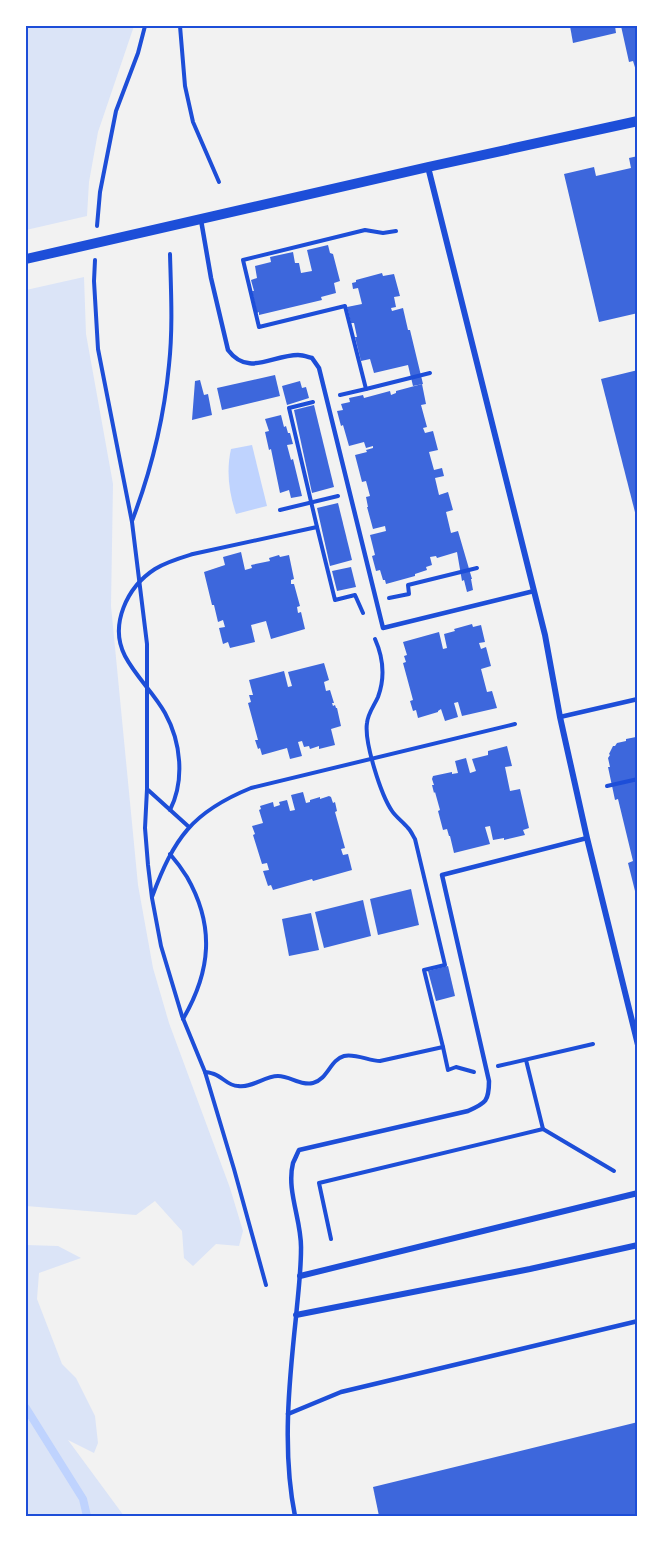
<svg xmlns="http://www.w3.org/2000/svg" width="663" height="1542" viewBox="0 0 663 1542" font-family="'Roboto Serif',serif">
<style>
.green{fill:#dbe4f7}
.water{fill:#bfd3fe}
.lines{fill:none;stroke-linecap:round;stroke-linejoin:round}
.stream{stroke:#bfd3fe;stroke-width:8}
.building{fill:#3d67dc}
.path{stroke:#1d4ed8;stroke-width:4}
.service{stroke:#1d4ed8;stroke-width:4.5}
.minor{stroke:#1d4ed8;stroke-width:6}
.tertiary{stroke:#1d4ed8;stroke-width:10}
.neatline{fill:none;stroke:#1d4ed8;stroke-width:2}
</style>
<rect width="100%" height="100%" fill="#f2f2f2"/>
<g class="green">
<polygon points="26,26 134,26 98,132 89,182 87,216 26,230"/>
<polygon points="84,277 86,334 113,484 111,606 138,885 153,968 169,1023 230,1188 243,1231 239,1246 216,1244 193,1266 184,1258 182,1231 155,1201 136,1215 26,1206 26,290"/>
<polygon points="26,1245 58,1246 81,1258 39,1273 37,1299 62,1364 76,1378 95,1416 98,1443 94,1453 68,1440 124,1516 26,1516"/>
</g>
<path class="water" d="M 252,445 L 267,506 L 236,514 C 229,493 226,471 231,449 Z"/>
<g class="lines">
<polyline class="stream" points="26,1408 83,1499 87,1516"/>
</g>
<g class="building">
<polygon points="570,26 615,26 616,33 573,43"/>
<polygon points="621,26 638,26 638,77 633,61 629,62"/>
<polygon points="638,156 638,313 599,322 564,174 594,167 596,176 631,168 629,158"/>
<polygon points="328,245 330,253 333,254 340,281 334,283 336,293 321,297 322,300 259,315 259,312 257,313 252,291 254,291 251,280 257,278 255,266 271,262 270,257 293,252 295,263 299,263 301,273 312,271 307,250"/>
<polygon points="382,273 383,276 394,274 400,296 394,297 396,307 391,308 392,311 403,308 408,330 410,330 423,384 413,386 408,365 374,373 370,359 361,361 355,337 357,337 354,323 351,323 347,307 362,304 358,288 353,289 352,283 356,282 356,280"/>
<polygon points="638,370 638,520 637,520 601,379"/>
<polygon points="275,375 280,396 222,410 217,388"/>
<polygon points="200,380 204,395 208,394 212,415 192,420 195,381"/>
<polygon points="300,381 302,388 306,387 309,398 287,405 282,386"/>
<polygon points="422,384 426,404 421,405 427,427 423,428 425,433 433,431 438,450 429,452 434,470 442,468 444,476 435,478 439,495 448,492 453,510 446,512 451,533 458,531 472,579 471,579 473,590 467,592 464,580 462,581 457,552 437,558 436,556 430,557 432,565 426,567 427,570 415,574 415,576 386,584 385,580 383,580 380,570 376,571 372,556 375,555 370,535 386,531 385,526 373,529 367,507 368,507 366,497 370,496 366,481 362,482 355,455 367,452 366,450 373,448 373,446 366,448 364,442 349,446 343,425 341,426 337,411 343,410 341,404 350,402 349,398 363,395 364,398 390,391 391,395 396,393 396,391"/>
<polygon points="314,405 334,487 312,493 294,410"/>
<polygon points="281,415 284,427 286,426 288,433 290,433 293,444 287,445 291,460 293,459 302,496 291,498 289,490 280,493 271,449 269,450 265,432 269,431 265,419"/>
<polygon points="338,503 352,560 330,566 317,508"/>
<polygon points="241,552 245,570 252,568 251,565 270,561 269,558 279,555 280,557 289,555 294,579 291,580 291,584 294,584 300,606 297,607 298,613 301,612 305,629 271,639 266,621 251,625 255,642 230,648 228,642 223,644 219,628 225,627 223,620 218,622 214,605 212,605 204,572 225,565 223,557"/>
<polygon points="351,567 356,587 337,591 332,571"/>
<polygon points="472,624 473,627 481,625 485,642 479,643 481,649 486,647 491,666 481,669 487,692 492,691 497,708 462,716 458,702 454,703 458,717 445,721 441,709 438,711 438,712 418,718 416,710 413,711 410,701 413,700 403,663 406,662 404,656 407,655 403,642 439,632 443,649 447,648 444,634 455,631 454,629"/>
<polygon points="324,663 329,680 324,682 326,691 330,690 334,703 332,703 333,706 335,705 336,708 337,708 341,726 331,729 335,745 319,749 319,746 310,749 309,746 304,747 302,741 298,742 302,756 290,759 287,748 262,755 260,748 258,749 255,740 258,740 248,703 251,702 249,695 253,695 249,680 284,671 288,687 292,686 288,672"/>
<polygon points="636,737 638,739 637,899 628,863 633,861 618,799 615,800 608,767 610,767 608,758 610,755 609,754 613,746 615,746 617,743 626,741 626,739"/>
<polygon points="507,746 512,766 505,767 510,791 520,789 529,828 523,830 525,835 504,840 504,838 493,840 490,826 485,827 490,844 454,853 450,836 449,836 447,829 443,830 438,811 440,810 435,792 434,793 432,785 434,785 432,779 433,776 452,772 452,774 458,773 455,761 466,758 470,773 476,771 472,759 488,755 488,751"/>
<polygon points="303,792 306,803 310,802 310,800 320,797 320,799 329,796 331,797 333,803 335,802 337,811 335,812 345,848 341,849 343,855 348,854 352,870 313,881 312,879 273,890 271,885 268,886 263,871 269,870 267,863 262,864 253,835 255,834 252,826 263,823 259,810 261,809 260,806 273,802 274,807 280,805 279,802 287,800 290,811 295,810 291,795"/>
<polygon points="411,889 419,925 378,935 370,899"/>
<polygon points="363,900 371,936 324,948 315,912"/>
<polygon points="311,913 319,950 289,956 282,919"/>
<polygon points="448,966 455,996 436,1001 428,971"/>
<polygon points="638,1422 638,1516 379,1516 373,1487"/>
</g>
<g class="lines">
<g class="path">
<polyline points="180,26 185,86 193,122 219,182"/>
<polyline points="97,226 100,192 116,111 138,53 145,26"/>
<polyline points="95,260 94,281 98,349 132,522 147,644 147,789 145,828 148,865 152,898 161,946 182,1016 205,1072 234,1169 266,1285"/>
<polyline points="366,389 430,373"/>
<polyline points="340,395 366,389 345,306 259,327 243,260 365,230 383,233 396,231"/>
<polyline points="313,402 289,408 317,527"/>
<polyline points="280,510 338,496"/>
<path d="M 132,521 C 151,471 164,418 169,365 C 173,328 171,291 170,254"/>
<polyline points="389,598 409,594 408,585 477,568"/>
<polyline points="607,786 638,779"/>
<polyline points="147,789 189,827"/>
<path d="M 170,810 C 185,780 181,742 165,713 C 154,693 136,677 125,656 C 109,625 127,587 155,569 C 166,562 180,558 193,554 L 317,527 L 335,600 L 355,595 L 363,613"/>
<path d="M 170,854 C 176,861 182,869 187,877 C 215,926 211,971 183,1019"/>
<path d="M 152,897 C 174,838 192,812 251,788 L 515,724"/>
<polyline points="443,1047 448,1070 456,1067 474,1072"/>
<polyline points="498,1066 593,1044"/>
<path d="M 205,1072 C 208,1072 211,1073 214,1074 C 223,1077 228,1086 238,1086 C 253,1088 264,1076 278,1076 C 290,1076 301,1086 313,1083 C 328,1079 330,1060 344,1056 C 354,1053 370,1061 380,1061 L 443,1047 L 424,970 L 445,965 L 415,839 C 413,836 411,831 408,828 C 403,822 396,817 392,811 C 381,795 364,742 367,723 C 368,713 374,706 378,697 C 385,678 383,657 375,639"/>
<polyline points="543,1129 614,1171"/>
<polyline points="331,1239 319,1183 543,1129 526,1060"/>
</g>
<g class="service">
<path d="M 201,220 L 211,278 L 228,350 C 248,377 272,355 298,355 C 303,355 308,357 312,358 L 319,368 L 383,628 L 534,591"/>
<polyline points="560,717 638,699"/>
<polyline points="288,1414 341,1392 638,1321"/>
<path d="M 295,1516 C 282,1452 289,1382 296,1317 C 298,1294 301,1272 301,1249 C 302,1221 286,1191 293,1163 C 295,1159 297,1154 299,1150 L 468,1111 C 486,1103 489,1101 489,1081 L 442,875 L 587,838"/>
</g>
<g class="minor">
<polyline points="428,167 545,635 560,717 587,838 638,1045"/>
<polyline points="300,1276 638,1193"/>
<polyline points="296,1315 530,1269 638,1245"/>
</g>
<polyline class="tertiary" points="26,259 428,167 638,121"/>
</g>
<rect width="663" height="1542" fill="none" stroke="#ffffff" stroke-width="54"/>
<rect x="27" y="27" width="609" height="1488" class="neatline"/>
</svg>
